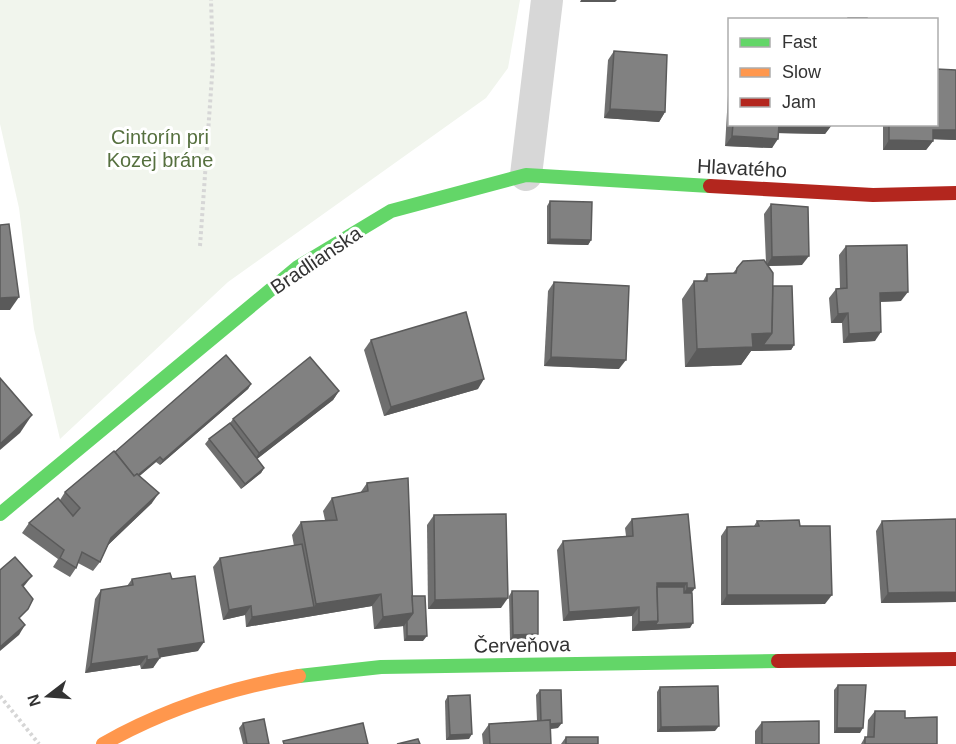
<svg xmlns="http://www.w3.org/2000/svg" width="956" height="744" viewBox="0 0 956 744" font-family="Arial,sans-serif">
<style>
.green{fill:#f1f5ed}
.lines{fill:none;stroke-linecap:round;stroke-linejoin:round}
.path{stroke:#d6d6d6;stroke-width:4;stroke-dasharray:3 3;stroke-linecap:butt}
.street{stroke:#d7d7d7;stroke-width:32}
.fast{stroke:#63d668;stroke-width:14}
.slow{stroke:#ff974d;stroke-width:14}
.jam{stroke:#b3261e;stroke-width:14}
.wall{fill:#6f6f6f}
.shaded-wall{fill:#5a5a5a}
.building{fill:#818181;stroke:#5a5a5a;stroke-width:1.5}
.labels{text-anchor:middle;stroke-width:6;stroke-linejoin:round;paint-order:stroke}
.park-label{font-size:20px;fill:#56703f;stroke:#fff}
.street-label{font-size:20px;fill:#333;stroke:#fff}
</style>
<rect width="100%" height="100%" fill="#fff"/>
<polygon class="green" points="0,0 520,0 508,68 486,98 228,282 60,439 34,329 19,208 0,124"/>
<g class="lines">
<g class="path">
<polyline points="200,246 213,62 211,0"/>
<polyline points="0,696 39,744"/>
</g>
<polyline class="street" points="526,175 547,0"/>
<g class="fast">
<polyline points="0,514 298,267 391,211 526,175 710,186"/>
<polyline points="299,676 381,667 778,661"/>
</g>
<path class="slow" d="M 103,744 C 165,709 229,688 299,676"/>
<g class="jam">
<polyline points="710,186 873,195 956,193"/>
<polyline points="778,661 956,659"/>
</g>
</g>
<g class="wall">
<polygon points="614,51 665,112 659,122 604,118 608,60"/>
<polygon points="956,70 956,140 933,139 933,141 926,150 883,150 883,124 936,124"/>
<polygon points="729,77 729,124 832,124 825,134 779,133 772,148 725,146 729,78"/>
<polygon points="550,201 591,240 588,245 547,244 547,206"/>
<polygon points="771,204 802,265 768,266 773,286 794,345 791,350 751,351 741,365 685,367 682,299 694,281 703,281 707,274 733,273 737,268 766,263 764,214"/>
<polygon points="846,246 901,301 880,302 875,341 843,343 842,323 831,323 829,298 836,289 840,288 839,255"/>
<polygon points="554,282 619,369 544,366 548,291"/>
<polygon points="371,340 478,389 384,416 364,350"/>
<polygon points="251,384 248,389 160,465 156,462 139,476 152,503 108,545 100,562 93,571 78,563 76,568 70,577 53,567 58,559 22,533 29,523 60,500 65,492 115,452"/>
<polygon points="339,391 333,400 257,459 264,468 261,473 241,489 205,444 209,439 230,423 233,419"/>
<polygon points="367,483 412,596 423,641 404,641 403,626 374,629 372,606 246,627 245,615 223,620 213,567 220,558 294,546 292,535 301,522 325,520 323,511 332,498 360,493"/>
<polygon points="688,514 692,593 690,628 632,631 632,616 563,621 557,550 563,541 626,536 625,528 632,519"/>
<polygon points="434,515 501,608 428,609 427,525"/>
<polygon points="956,519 956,602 881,603 876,531 882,521"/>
<polygon points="757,521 800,526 825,604 721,605 721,536 727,527 754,526"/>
<polygon points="132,579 198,651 159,657 153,668 141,669 140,665 85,673 95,599 101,590 127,586"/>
<polygon points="512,591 538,634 535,639 510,640 509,596"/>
<polygon points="838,685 860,733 834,733 834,690"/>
<polygon points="660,687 715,731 657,732 657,692"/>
<polygon points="540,690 558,728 550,729 551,744 483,744 482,734 489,724 537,721 536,695"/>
<polygon points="448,696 469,739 446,740 445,701"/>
<polygon points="875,711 905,718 937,744 861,744 865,737 867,737 868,720"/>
<polygon points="762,722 819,744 755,744 755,731"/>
<polygon points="243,723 269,744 243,744 239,728"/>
<polygon points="566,737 566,744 561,744"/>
</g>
<g class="shaded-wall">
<polygon points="581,0 617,0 615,2 580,2"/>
<polygon points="610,109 665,112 659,122 604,118"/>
<polygon points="778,124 818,124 832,125 825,134 773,133"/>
<polygon points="933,130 956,130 956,140 926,139"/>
<polygon points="732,136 778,139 772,148 725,146"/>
<polygon points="889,140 933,141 926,150 883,150"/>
<polygon points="550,239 591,240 588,245 547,244"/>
<polygon points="809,256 802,265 766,266 772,257"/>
<polygon points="908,292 901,301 873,302 880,293"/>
<polygon points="19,297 10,310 0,310 0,298"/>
<polygon points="848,313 842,323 831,323 838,314"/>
<polygon points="881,332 875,341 843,343 849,334"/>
<polygon points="772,333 794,345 791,350 751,351 741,365 685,367 697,349 752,334"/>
<polygon points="551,357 626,360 619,369 544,366"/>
<polygon points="484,379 478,389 384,416 391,407"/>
<polygon points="251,384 248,389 160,465 163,460"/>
<polygon points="339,391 333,400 253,462 259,453"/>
<polygon points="32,415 20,433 0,450 0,444"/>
<polygon points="160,457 156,462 128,486 131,481"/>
<polygon points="264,468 261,473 241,489 245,484"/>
<polygon points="159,493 152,503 105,548 111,538"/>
<polygon points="32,576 25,585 15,595 22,585"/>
<polygon points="657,583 687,583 681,592 654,592"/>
<polygon points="687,588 695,588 688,598 680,598"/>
<polygon points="956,592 956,602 881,603 888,593"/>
<polygon points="381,594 372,606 246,627 252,617 314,607 316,604"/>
<polygon points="727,595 832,595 825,604 721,605"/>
<polygon points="508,598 501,608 428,609 435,600"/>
<polygon points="251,606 245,615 223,620 229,610"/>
<polygon points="639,607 632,616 563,621 569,612"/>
<polygon points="413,613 404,626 374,629 383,617"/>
<polygon points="658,621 693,623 690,628 632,631 639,622"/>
<polygon points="25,625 19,635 0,651 0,647"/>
<polygon points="538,634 535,639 510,640 513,635"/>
<polygon points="407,636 427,636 423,641 404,641"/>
<polygon points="204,642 198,651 152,659 158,649"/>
<polygon points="147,656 140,665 85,673 91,664"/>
<polygon points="160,658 153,668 141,669 147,660"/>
<polygon points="562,723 558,728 538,730 541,724"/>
<polygon points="719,726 715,731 657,732 661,727"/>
<polygon points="837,728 863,728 860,733 834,733"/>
<polygon points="472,734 469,739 446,740 450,735"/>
</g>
<g class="building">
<rect x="848" y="18" width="19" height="2"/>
<polygon points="614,51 667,55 665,112 610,109"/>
<polygon points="936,69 956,70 956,130 933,130 933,141 889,140 889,124 936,124"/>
<polygon points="733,124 779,124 778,139 732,136"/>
<polygon points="550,201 592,202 591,240 550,239"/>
<polygon points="771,204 808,207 809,256 772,257"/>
<polygon points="9,224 19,297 0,298 0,225"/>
<polygon points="907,245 908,292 880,293 881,332 849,334 848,313 838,314 836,289 847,288 846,246"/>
<polygon points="764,260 773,273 772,333 752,334 753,347 697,349 694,281 707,281 707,274 736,273 737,268 743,261"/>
<polygon points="554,282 629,286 626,360 551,357"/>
<polygon points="773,286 792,286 794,345 763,345 772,333"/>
<polygon points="466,312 484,379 391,407 371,340"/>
<polygon points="226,355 251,384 163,460 160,457 138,475 137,474 134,476 115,452"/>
<polygon points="310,357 339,391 259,453 233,419"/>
<polygon points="0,378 32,415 0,444"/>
<polygon points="230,423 264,468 245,484 209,439"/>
<polygon points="114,451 134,476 137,474 159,493 111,538 100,562 82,552 76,568 60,558 64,550 29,523 58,498 73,516 80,508 65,492"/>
<polygon points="408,478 413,613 383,617 381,594 316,604 301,522 337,520 332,498 368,491 367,483"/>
<polygon points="506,514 508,598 435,600 434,515"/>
<polygon points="688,514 695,588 687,588 687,583 657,583 658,621 639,622 639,607 569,612 563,541 633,536 632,519"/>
<polygon points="956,519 956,592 888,593 882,521"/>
<polygon points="799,520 800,526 830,526 832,595 727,595 727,527 759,526 757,521"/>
<polygon points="302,544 314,607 252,617 251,606 229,610 220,558"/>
<polygon points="15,557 32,576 22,585 33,599 28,609 19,618 25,625 0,647 0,570"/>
<polygon points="170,573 172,579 195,576 204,642 158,649 160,658 147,660 147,656 91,664 101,590 133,585 132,579"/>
<polygon points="657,587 684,587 684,593 692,593 693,623 655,625 658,621"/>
<polygon points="512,591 538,591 538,634 513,635"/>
<polygon points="412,596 425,596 427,636 407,636 407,621 413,613"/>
<polygon points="838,685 866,685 863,728 837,728"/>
<polygon points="718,686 719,726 661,727 660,687"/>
<polygon points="540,690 561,690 562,723 550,724 550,720 541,721"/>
<polygon points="470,695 472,734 450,735 448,696"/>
<polygon points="875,711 905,711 905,718 937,717 937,744 865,744 865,737 874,737"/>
<polygon points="264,719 269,744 247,744 243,723"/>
<polygon points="550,720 551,744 490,744 489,724"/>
<polygon points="819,721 819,744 762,744 762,722"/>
<polygon points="363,723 368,744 284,744 283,741"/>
<rect x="566" y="737" width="32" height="7"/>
<polygon points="418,739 420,744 397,744"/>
</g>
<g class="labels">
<g class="park-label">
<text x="160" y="144">Cintorín pri<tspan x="160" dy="23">Kozej bráne</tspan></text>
</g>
<g class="street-label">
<text transform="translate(742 168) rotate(3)" y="7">Hlavatého</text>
<text transform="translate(316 260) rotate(-34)" y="7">Bradlianska</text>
<text transform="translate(522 645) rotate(-1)" y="7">Červeňova</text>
</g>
</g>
<rect x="728" y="18" width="210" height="108" fill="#ffffff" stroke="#adadad" stroke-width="1.5"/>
<rect x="740" y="38" width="30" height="9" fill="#63d668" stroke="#adadad" stroke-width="1.5"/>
<text x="782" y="48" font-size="18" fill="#333333">Fast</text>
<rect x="740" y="68" width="30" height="9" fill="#ff974d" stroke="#adadad" stroke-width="1.5"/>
<text x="782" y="78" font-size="18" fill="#333333">Slow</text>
<rect x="740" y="98" width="30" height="9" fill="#b3261e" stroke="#adadad" stroke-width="1.5"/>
<text x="782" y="108" font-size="18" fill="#333333">Jam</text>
<g transform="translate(48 696) rotate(253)" stroke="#ffffff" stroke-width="4.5" paint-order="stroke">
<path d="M0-4.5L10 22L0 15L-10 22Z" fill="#333333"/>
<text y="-9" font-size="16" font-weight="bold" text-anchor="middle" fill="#333333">N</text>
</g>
</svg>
